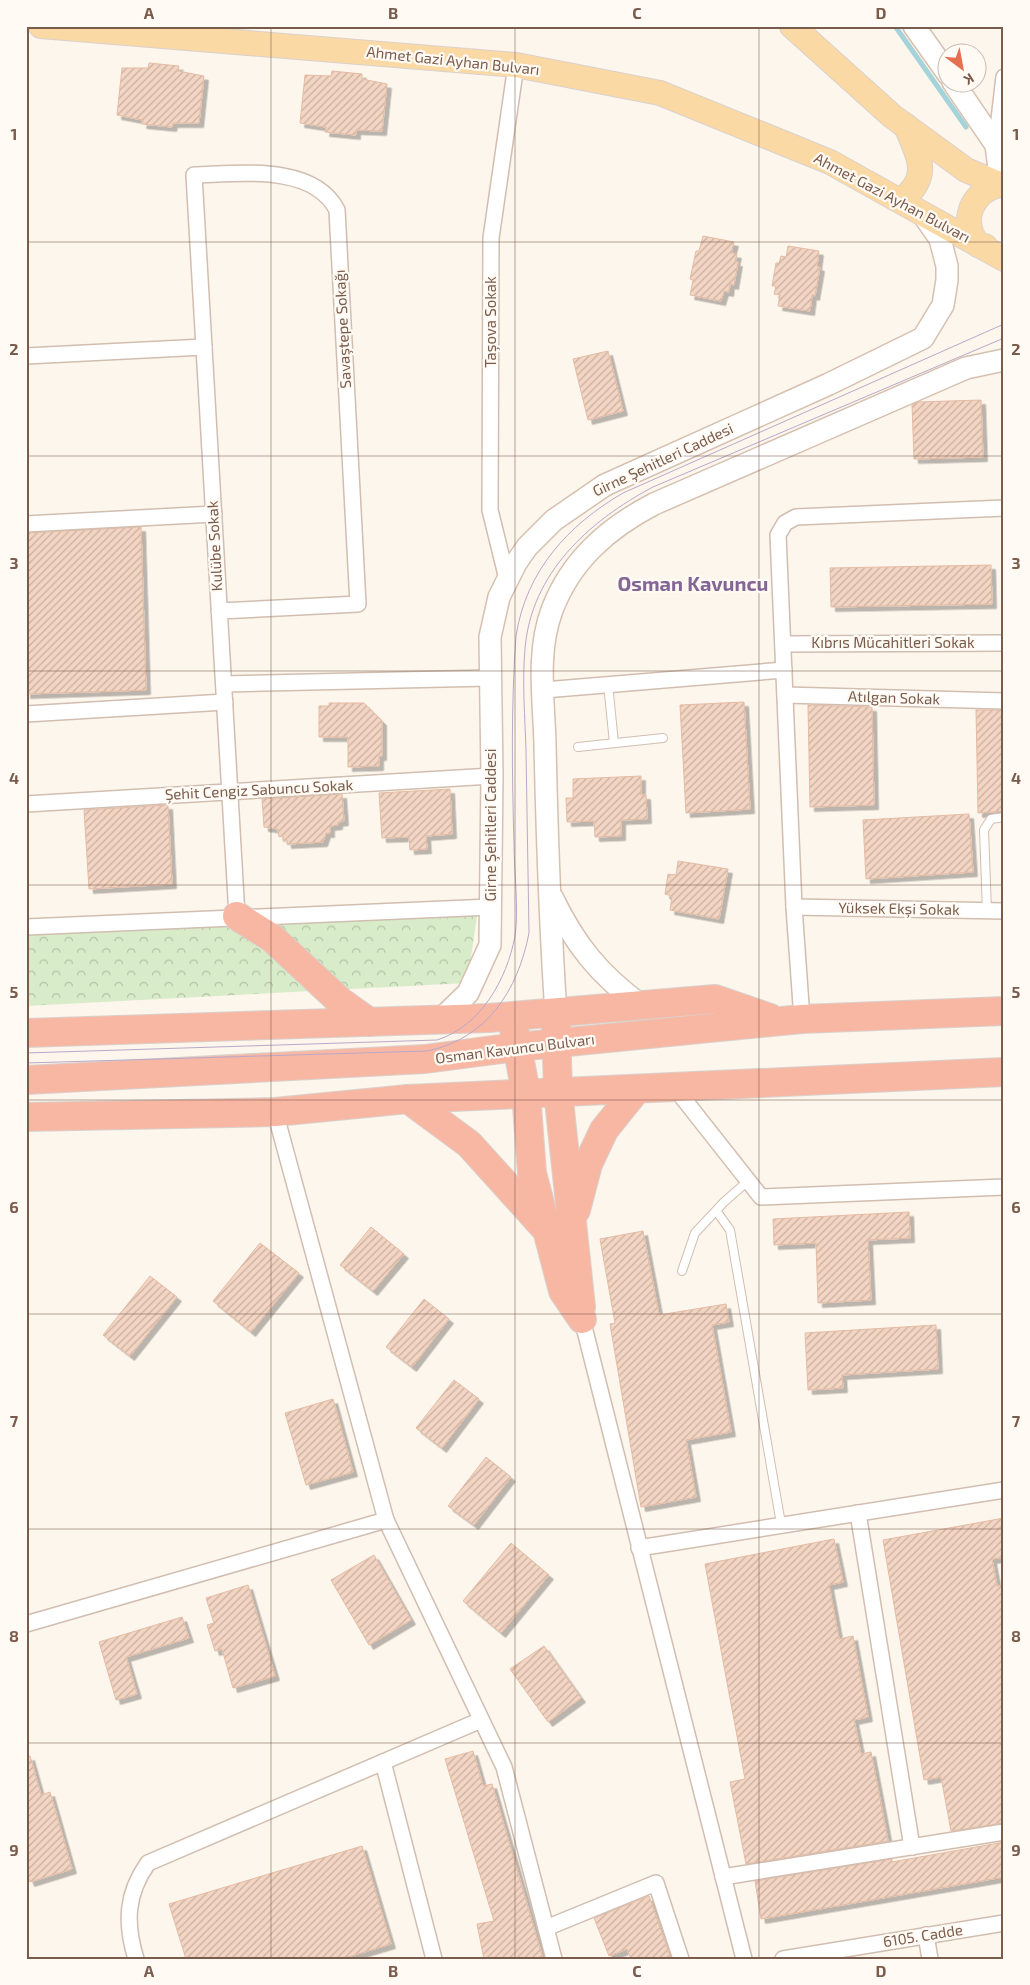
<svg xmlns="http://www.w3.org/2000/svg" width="1030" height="1985" viewBox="0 0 1030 1985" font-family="'Exo 2',sans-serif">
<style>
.park{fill:url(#park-crowns)}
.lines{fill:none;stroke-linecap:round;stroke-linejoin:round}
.stream{stroke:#a5d3da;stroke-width:5}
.building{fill:url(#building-hatch);stroke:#e6bba3;filter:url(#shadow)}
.lane-casing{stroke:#d1beb0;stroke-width:10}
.street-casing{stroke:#d1beb0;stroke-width:18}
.secondary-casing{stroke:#d6c0b0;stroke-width:24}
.primary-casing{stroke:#dad1cd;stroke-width:26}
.highway-casing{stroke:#dad1cd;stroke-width:30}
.lane{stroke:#fff;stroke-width:8}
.street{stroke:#fff;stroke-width:15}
.secondary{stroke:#fff;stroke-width:21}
.primary{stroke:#fbd9a5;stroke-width:24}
.highway{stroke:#f7b7a3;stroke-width:28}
.tram{stroke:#b9a8c9;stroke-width:1}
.grid{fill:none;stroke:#7a5c4d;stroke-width:1;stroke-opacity:0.55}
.labels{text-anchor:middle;stroke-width:4.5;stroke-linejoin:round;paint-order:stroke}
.street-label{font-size:15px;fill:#7a5c4d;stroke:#fffaf3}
.district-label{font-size:20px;font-weight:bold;fill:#846695;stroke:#fffaf3}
.neatline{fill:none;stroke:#7a5c4d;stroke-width:2}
.grid-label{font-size:16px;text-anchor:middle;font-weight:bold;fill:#7a5c4d}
</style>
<defs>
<pattern id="park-crowns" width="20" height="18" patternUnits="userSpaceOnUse" patternTransform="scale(1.25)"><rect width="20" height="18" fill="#d8ecc9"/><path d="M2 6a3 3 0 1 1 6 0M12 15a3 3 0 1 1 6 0" fill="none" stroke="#b4c2a5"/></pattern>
<pattern id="building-hatch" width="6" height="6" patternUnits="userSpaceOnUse" patternTransform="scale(1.25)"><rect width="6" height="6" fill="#f3d5c3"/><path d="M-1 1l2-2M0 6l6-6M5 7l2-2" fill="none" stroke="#cab0a1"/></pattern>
<filter id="shadow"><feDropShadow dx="4.5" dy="4.5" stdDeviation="0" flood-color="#0004"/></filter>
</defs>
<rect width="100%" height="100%" fill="#fdf6ec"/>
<polygon class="park" points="477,916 467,983 26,1006 26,935"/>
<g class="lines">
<polyline class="stream" points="895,26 966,127"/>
</g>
<g class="building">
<polygon points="149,63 179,66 178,71 204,76 199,123 173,123 172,127 142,124 143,120 117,115 122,68 148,68"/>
<polygon points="332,71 362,74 362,79 387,84 382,131 356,130 356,135 325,132 326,127 300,123 305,75 331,76"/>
<polygon points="703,236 734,242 731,253 737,254 735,262 738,262 734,285 730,284 729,292 724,291 721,301 690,295 693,280 690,279 696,251 699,251"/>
<polygon points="788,246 819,251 817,266 820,267 815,296 812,295 810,311 778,306 780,295 774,294 776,286 772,286 776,263 779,263 781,256 786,257"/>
<polygon points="608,351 623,411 588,420 573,359"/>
<polygon points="981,400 983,457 914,459 912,405 918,402"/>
<polygon points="141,527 146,690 26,694 26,533"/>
<polygon points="991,565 992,604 831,607 830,568"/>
<polygon points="744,702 750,809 686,813 680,705"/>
<polygon points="329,703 364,703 382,721 382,756 379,756 379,766 348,767 348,737 319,737 319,706 329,706"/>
<polygon points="808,705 872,707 874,805 810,807"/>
<polygon points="976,710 1004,710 1004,811 978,813"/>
<polygon points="641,776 641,795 646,795 647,819 621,820 621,836 595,837 594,821 567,822 566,798 573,798 573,779"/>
<polygon points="450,789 452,834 426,836 427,849 410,850 409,837 382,838 379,793"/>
<polygon points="342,794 344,821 338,822 338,825 330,826 330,833 326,833 323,842 287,844 287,840 283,840 283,836 279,837 278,829 264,827 262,799"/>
<polygon points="168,805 172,884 89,889 84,810"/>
<polygon points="969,814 973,872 866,879 863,820"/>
<polygon points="678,861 728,869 719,919 670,910 672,896 665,894 668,874 676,875"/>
<polygon points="909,1212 910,1238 868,1240 871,1300 818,1303 816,1243 774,1245 773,1219"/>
<polygon points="371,1227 404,1254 373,1291 340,1265"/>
<polygon points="643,1231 659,1315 726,1304 729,1322 712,1325 731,1432 686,1440 696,1497 641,1507 610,1324 615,1323 600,1239"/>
<polygon points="260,1243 299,1273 251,1332 213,1301"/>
<polygon points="150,1276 177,1297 130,1356 103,1335"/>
<polygon points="424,1299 449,1319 412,1367 386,1347"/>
<polygon points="936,1325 938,1369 842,1375 843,1388 808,1390 805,1333"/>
<polygon points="454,1380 479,1399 442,1448 416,1428"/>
<polygon points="333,1399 353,1472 306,1485 285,1413"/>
<polygon points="486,1457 511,1477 474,1525 448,1506"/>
<polygon points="1004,1518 1004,1557 992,1559 997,1586 1004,1585 1004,1823 951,1831 941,1777 924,1780 883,1540"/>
<polygon points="834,1539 843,1582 829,1585 839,1639 853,1636 868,1717 854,1720 861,1754 871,1752 888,1841 746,1864 730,1782 745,1779 705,1564"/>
<polygon points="511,1543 549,1575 501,1633 463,1601"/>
<polygon points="374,1555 411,1620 369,1645 331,1580"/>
<polygon points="248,1585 275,1676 233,1688 222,1649 215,1651 207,1625 214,1623 206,1598"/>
<polygon points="182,1617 189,1638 126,1657 137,1694 116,1700 99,1642"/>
<polygon points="544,1646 581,1698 548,1722 510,1669"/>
<polygon points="473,1751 483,1786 492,1784 543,1959 484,1959 477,1924 494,1921 445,1759"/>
<polygon points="30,1756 41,1795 50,1792 72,1869 30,1882 26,1871 26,1757"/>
<polygon points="1004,1842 1004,1877 761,1919 755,1881 892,1859 892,1862"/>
<polygon points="362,1846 391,1944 341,1959 186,1959 169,1904"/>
<polygon points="649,1896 671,1959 631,1959 627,1949 609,1956 594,1918"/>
</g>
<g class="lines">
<g class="lane-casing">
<g id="lane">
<polyline points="608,684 614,743"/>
<polyline points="578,747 663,738"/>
<polyline points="987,911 984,830 991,819 1004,817"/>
<polyline points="717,1212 730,1230 780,1518"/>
<polyline points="682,1271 695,1233 724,1202 748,1181"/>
</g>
</g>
<g class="street-casing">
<g id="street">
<polyline points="996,145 1004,77"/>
<polyline points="26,356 204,347"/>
<polyline points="26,524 214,514"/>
<polyline points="507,579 490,510 491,238 516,65"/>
<path d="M 219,611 L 358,604 L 337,210 C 313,163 237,174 194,175 L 237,916"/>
<polyline points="783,644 1004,643"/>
<polyline points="224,684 489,678"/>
<polyline points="544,690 784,670"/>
<polyline points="785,695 1004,701"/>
<polyline points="26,714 225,702"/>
<polyline points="26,804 492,776"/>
<polyline points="794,907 1004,911"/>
<polyline points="26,927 491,907"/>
<polyline points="802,1019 794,907 778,535 785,523 796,517 1004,508"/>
<polyline points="675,1088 761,1197 1004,1187"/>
<polyline points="275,1112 386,1520 504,1767 554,1959"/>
<polyline points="582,1319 744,1959"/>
<polyline points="858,1513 912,1847"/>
<polyline points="639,1548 1004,1490"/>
<polyline points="26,1624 386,1520"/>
<polyline points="383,1762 434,1959"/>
<polyline points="723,1877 1004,1832"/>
<polyline points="546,1928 656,1883 681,1959"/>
<polyline points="926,1935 930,1959"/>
<path d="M 136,1959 C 125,1923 126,1894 148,1863 L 481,1720"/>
<polyline points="783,1959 1004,1923"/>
</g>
</g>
<g class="secondary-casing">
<g id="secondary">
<polyline points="914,26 948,74"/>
<polyline points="953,82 996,145 1001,184"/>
<path d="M 552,897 C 574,943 599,975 641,1005"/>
<path d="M 556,1014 C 550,924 547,835 545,745 C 544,700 536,653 552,610 C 571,560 608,528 654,504 L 966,368 L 1004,360"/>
<polyline points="440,1020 468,993 490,945 492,776 490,637 499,597 516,563 527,547 554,520 605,485 829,384 923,338 943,305 947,280 947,266 940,239 924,216"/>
</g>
</g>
<g class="primary-casing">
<g id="primary">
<polyline points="41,26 516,65 660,93 830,162 1004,259"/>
<polyline points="792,26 892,116 966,170 1004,186"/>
<path d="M 901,201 C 932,175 919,158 906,126"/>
<path d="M 985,246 L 978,245 C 959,220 972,191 1001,184"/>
</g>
</g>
<g class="highway-casing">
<g id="highway">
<polyline points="237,916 272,938 341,1002 369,1022"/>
<polyline points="556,1024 558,1091 581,1307"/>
<polyline points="514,1029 526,1093 532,1173 563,1291 582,1319"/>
<polyline points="26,1033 489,1018 715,999 770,1018"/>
<polyline points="26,1080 425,1059 517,1047 802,1019 1004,1011"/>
<polyline points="408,1099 469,1144 543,1226"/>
<polyline points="26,1117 275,1112 408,1099 1004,1072"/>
<polyline points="576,1210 588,1164 604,1130 636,1090"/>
</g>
</g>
<use href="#lane" class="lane"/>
<use href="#street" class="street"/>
<use href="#secondary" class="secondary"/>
<use href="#primary" class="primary"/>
<use href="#highway" class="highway"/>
<g class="tram">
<path d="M 26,1053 L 437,1040 C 481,1026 507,979 515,936 C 519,912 514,870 514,844 C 512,775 511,705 516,636 C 526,571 568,525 623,493 L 1004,324"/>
<path d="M 26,1063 L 427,1051 C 487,1039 518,990 529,933 C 528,872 527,812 526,751 C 525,717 522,682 525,649 C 531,573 589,521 653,487 L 1004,338"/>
</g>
</g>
<path class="grid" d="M 271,26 L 271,1959M 515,26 L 515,1959M 759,26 L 759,1959M 26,242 L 1004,242M 26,456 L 1004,456M 26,671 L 1004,671M 26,885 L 1004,885M 26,1100 L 1004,1100M 26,1314 L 1004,1314M 26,1529 L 1004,1529M 26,1743 L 1004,1743"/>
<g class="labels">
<g class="street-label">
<text transform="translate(453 61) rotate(6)" y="5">Ahmet Gazi Ayhan Bulvarı</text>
<text transform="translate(892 198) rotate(28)" y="5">Ahmet Gazi Ayhan Bulvarı</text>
<text transform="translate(491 322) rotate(-90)" y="5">Taşova Sokak</text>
<text transform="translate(343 329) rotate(-93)" y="5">Savaştepe Sokağı</text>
<text transform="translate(663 460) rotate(-25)" y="5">Girne Şehitleri Caddesi</text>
<text transform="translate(215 546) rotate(-93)" y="5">Kulübe Sokak</text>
<text x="893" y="648">Kıbrıs Mücahitleri Sokak</text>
<text transform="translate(894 698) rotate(2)" y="5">Atılgan Sokak</text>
<text transform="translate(259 790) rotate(-3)" y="5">Şehit Cengiz Sabuncu Sokak</text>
<text transform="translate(491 825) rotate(-90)" y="5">Girne Şehitleri Caddesi</text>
<text transform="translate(899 909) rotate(1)" y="5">Yüksek Ekşi Sokak</text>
<text transform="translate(515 1049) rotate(-7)" y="5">Osman Kavuncu Bulvarı</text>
<text transform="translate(923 1936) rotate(-9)" y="5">6105. Cadde</text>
</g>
<g class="district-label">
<text x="693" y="591">Osman Kavuncu</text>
</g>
</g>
<rect width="1030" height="1985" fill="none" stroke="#fffaf3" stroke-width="55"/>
<g transform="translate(962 68) rotate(148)"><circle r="24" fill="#fffaf3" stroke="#cabbb1"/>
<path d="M0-4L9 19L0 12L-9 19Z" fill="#e76f51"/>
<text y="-8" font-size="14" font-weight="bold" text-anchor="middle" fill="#7a5c4d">K</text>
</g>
<rect x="28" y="28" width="974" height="1930" class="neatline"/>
<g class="grid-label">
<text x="149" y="19">A</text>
<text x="393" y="19">B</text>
<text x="637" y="19">C</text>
<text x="881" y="19">D</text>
<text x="14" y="140">1</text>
<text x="1016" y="140">1</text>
<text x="14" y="355">2</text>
<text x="1016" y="355">2</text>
<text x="14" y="569">3</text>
<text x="1016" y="569">3</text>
<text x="14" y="784">4</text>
<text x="1016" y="784">4</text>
<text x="14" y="998">5</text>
<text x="1016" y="998">5</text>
<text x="14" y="1213">6</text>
<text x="1016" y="1213">6</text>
<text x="14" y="1427">7</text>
<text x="1016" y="1427">7</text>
<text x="14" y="1642">8</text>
<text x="1016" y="1642">8</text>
<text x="14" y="1856">9</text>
<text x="1016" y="1856">9</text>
<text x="149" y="1977">A</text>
<text x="393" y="1977">B</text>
<text x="637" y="1977">C</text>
<text x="881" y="1977">D</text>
</g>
</svg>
